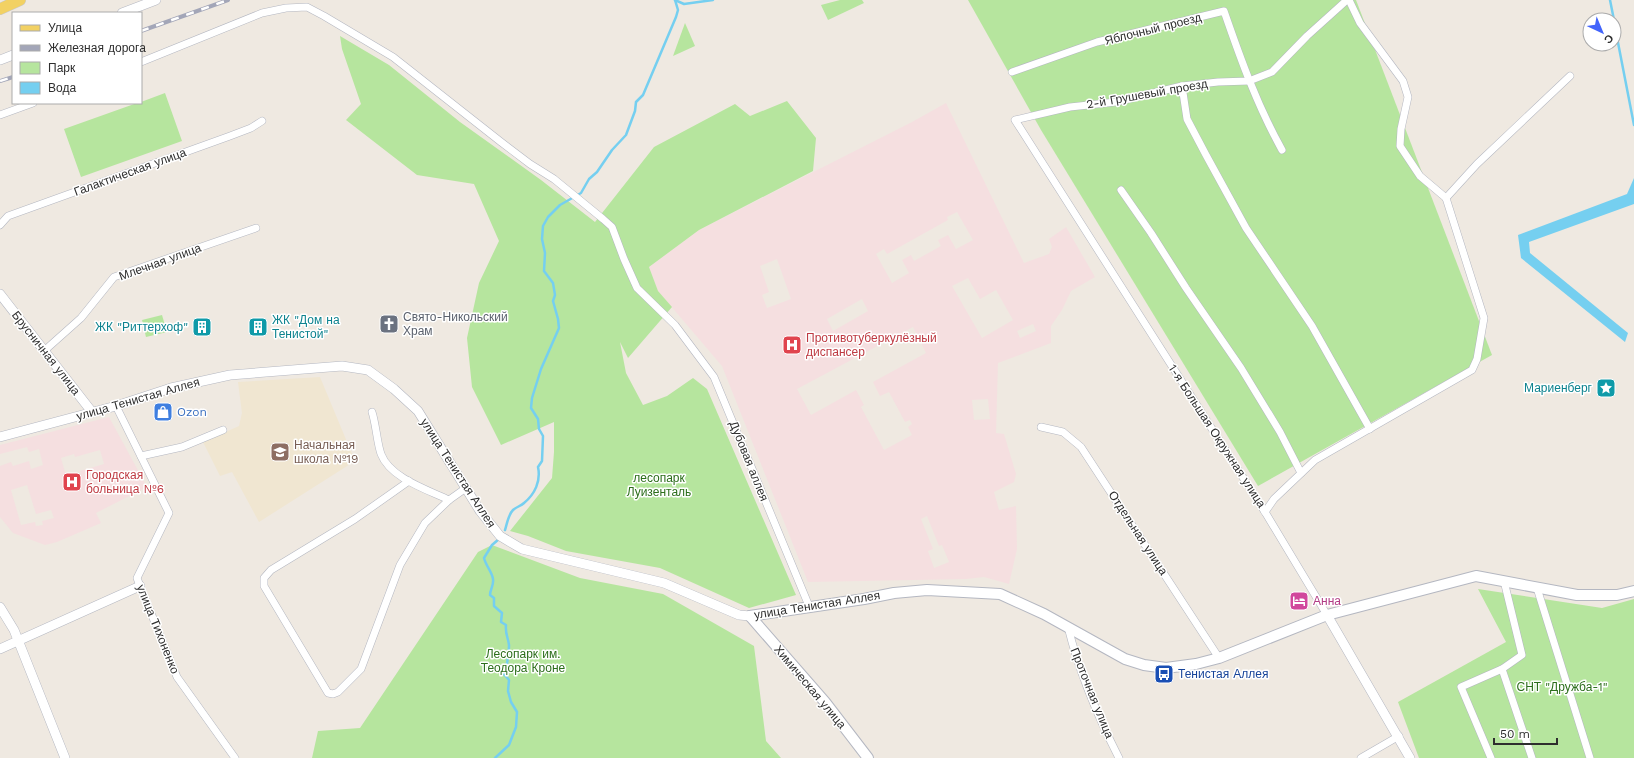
<svg xmlns="http://www.w3.org/2000/svg" width="1634" height="758" viewBox="0 0 1634 758" font-family="'Work Sans',sans-serif">
<style>
.education{fill:#f0e6d1}
.medical{fill:#f5dfe0;fill-rule:evenodd}
.green{fill:#b6e59e}
.water{fill:#75cff0}
.lines{fill:none;stroke-linecap:round;stroke-linejoin:round}
.stream{stroke:#75cff0;stroke-width:2.5}
.minor-casing{stroke:#b4b7c1;stroke-width:8}
.tertiary-casing{stroke:#b4b7c1;stroke-width:10}
.secondary-casing{stroke:#b4b7c1;stroke-width:12}
.primary-casing{stroke:#c9c9c9;stroke-width:12}
.minor{stroke:#fff;stroke-width:7}
.tertiary{stroke:#fff;stroke-width:9}
.secondary{stroke:#fff;stroke-width:10}
.primary{stroke:#f2d163;stroke-width:11}
.rail-casing{stroke:#a3a6b8;stroke-width:4}
.rail{stroke:#fff;stroke-width:2.5;stroke-dasharray:8;stroke-linecap:butt}
.labels{text-anchor:middle;stroke-width:3;stroke-linejoin:round;paint-order:stroke}
.street-label{font-size:12px;fill:#2e2e2e;stroke:#fff}
.worship-label{font-size:12px;fill:#5b616d;stroke:#fff;text-anchor:start}
.culture-label{font-size:12px;fill:#0d838f;stroke:#fff;text-anchor:end}
.health-label{font-size:12px;fill:#be3a42;stroke:#fff;text-anchor:start}
.shop-label{font-size:12px;fill:#366cbe;stroke:#fff;text-anchor:start}
.education-label{font-size:12px;fill:#785e54;stroke:#fff;text-anchor:start}
.park-label{font-size:12px;fill:#2c6e1b;stroke:#fff}
.hotel-label{font-size:12px;fill:#b23c85;stroke:#fff;text-anchor:start}
.transit-label{font-size:12px;fill:#164399;stroke:#fff;text-anchor:start}
</style>
<rect width="100%" height="100%" fill="#efe9e1"/>
<polygon class="education" points="320,377 355,461 259,522 232,472 220,476 203,442 239,426 242,413 238,382"/>
<g class="medical">
<path d="M 946,103 L 1024,263 L 1049,254 L 1052,247 L 1049,239 L 1066,227 L 1095,277 L 1071,291 L 1062,310 L 1051,326 L 1051,343 L 998,363 L 996,433 L 1004,434 L 1016,474 L 1014,482 L 994,492 L 999,510 L 1016,506 L 1017,549 L 1009,584 L 984,577 L 966,579 L 808,582 L 722,366 L 658,291 L 649,267 L 699,230 L 912,122 ZM 957,212 L 973,240 L 956,249 L 948,235 L 938,240 L 941,246 L 914,261 L 911,255 L 902,260 L 909,273 L 892,283 L 876,254 L 884,249 L 887,254 L 948,220 L 947,217 ZM 777,259 L 791,299 L 767,308 L 762,295 L 769,292 L 760,266 ZM 968,278 L 980,299 L 996,290 L 1013,320 L 982,338 L 952,286 ZM 862,299 L 868,311 L 833,331 L 827,319 ZM 1033,324 L 1036,331 L 1020,338 L 1017,331 ZM 913,327 L 926,353 L 873,382 L 880,396 L 889,392 L 905,422 L 910,420 L 912,424 L 908,427 L 912,435 L 884,450 L 861,407 L 864,405 L 856,390 L 811,415 L 797,389 ZM 988,399 L 990,419 L 974,420 L 972,400 ZM 927,516 L 939,546 L 942,545 L 949,562 L 934,568 L 928,551 L 933,549 L 921,519 Z"/>
<path d="M 109,417 L 147,487 L 96,513 L 101,523 L 57,542 L 45,545 L 13,533 L 0,517 L 0,466 L 11,462 L 13,466 L 29,461 L 31,469 L 43,465 L 39,449 L 29,452 L 27,447 L 0,454 L 0,445 ZM 100,450 L 104,464 L 80,471 L 81,475 L 67,479 L 61,458 L 74,454 L 75,457 ZM 27,485 L 36,514 L 51,510 L 54,518 L 42,521 L 43,525 L 36,526 L 35,522 L 21,525 L 11,490 Z"/>
</g>
<g class="green">
<polygon points="840,0 862,0 864,3 828,20 821,5"/>
<polygon points="968,0 1356,0 1492,355 1258,486 1041,130"/>
<polygon points="685,23 695,46 673,56"/>
<polygon points="340,36 389,65 460,122 541,180 595,222 654,147 735,104 750,116 787,101 816,138 813,171 699,230 649,267 658,291 672,307 628,358 620,342 626,373 643,405 667,396 693,378 707,389 796,595 749,608 660,568 566,551 528,536 510,531 552,478 554,452 554,422 501,445 472,387 467,338 479,283 499,241 474,184 417,175 346,120 361,104 342,49"/>
<polygon points="165,93 182,141 81,177 64,129 137,103 141,103 141,102"/>
<polygon points="162,315 167,332 146,337 142,320"/>
<polygon points="492,545 580,578 663,594 754,646 766,741 781,758 312,758 318,731 360,728 478,552"/>
<polygon points="1478,589 1602,608 1634,599 1634,758 1419,758 1398,702 1506,642"/>
</g>
<polygon class="water" points="1634,178 1634,204 1529,242 1530,253 1628,333 1625,342 1521,258 1518,235 1627,194"/>
<g class="lines">
<g class="stream">
<polyline points="675,0 684,4 713,0"/>
<polyline points="1610,0 1614,20"/>
<polyline points="1614,22 1634,125"/>
<path d="M 505,530 C 507,524 508,515 513,510 C 516,507 521,506 524,503 C 535,494 541,481 538,467 L 542,461 L 543,436 L 539,429 L 538,419 L 531,408 L 532,398 L 541,369 L 559,328 L 558,319 L 553,301 L 555,295 L 553,283 L 544,271 L 545,253 L 542,239 L 543,226 L 548,217 L 560,205 L 581,193 L 589,179 L 597,172 L 612,150 L 626,135 L 635,111 L 636,102 L 643,95 L 676,17 L 678,10 L 675,0"/>
<path d="M 495,758 L 509,745 L 516,727 L 517,712 L 511,702 L 508,691 L 509,680 L 504,674 C 507,668 509,651 509,645 C 508,637 505,634 506,625 L 501,622 L 502,613 L 494,606 L 494,598 L 490,595 C 490,589 494,586 493,579 C 492,572 486,566 484,558 L 492,545 L 499,539"/>
</g>
<g class="minor-casing">
<g id="minor">
<polyline points="1349,0 1360,23 1403,81 1408,97 1401,129 1400,146 1420,176 1446,198"/>
<polyline points="141,62 262,13 286,8 307,7 324,16 393,57 501,142 530,164 554,179 603,219 612,227 624,259 637,288 675,325 714,377 809,606"/>
<path d="M 1012,72 L 1097,42 L 1224,11 C 1241,60 1257,105 1282,150"/>
<polyline points="1182,86 1187,119 1206,155 1246,228 1312,326 1370,429"/>
<polyline points="0,115 33,103"/>
<polyline points="1121,190 1151,233 1186,288 1241,368 1280,432 1301,473"/>
<polyline points="0,225 8,216 230,136 251,128 262,121"/>
<polyline points="44,351 81,318 114,277 256,228"/>
<polyline points="116,406 169,513 137,578 140,586 177,677 235,758"/>
<path d="M 372,412 C 376,424 377,443 381,454 C 390,478 428,490 449,500 L 466,488"/>
<polyline points="1041,427 1063,432 1081,447 1219,658"/>
<polyline points="141,456 182,447 223,430"/>
<polyline points="409,481 355,519 271,570 264,578 264,586 328,693 333,694 338,692 361,669 400,565 425,523 449,500"/>
<polyline points="1265,512 1274,499 1315,460 1472,370 1477,359 1484,318 1446,198 1477,164 1570,76"/>
<polyline points="1537,588 1590,758"/>
<polyline points="1327,615 1265,512 1015,120 1070,107 1116,102 1182,86 1218,82 1249,81 1272,72 1307,36 1347,0"/>
<path d="M 1068,627 C 1079,672 1098,717 1119,758"/>
<polyline points="1502,669 1532,758"/>
<polyline points="1361,758 1399,736"/>
<polyline points="1491,758 1461,687 1502,669 1522,655 1504,581"/>
</g>
</g>
<g class="tertiary-casing">
<g id="tertiary">
<polyline points="122,13 156,0"/>
<polyline points="0,60 13,55"/>
<polyline points="0,294 92,412"/>
<polyline points="0,437 116,406 171,388 230,375 342,366 368,370 394,389 418,411 480,511 500,536 522,549 664,583 739,615 750,616"/>
<polyline points="0,607 14,630 65,758"/>
<polyline points="1327,615 1410,758"/>
<polyline points="0,649 140,586"/>
</g>
</g>
<g class="secondary-casing">
<g id="secondary">
<polyline points="750,616 864,599 894,593 927,590 1000,594 1044,614 1125,659 1144,665 1166,668 1196,664 1219,658 1327,615 1476,576 1577,595 1617,595 1634,591"/>
<polyline points="750,616 825,702 868,758"/>
</g>
</g>
<g class="primary-casing">
<polyline id="primary" points="0,9 20,0"/>
</g>
<use href="#minor" class="minor"/>
<use href="#tertiary" class="tertiary"/>
<use href="#secondary" class="secondary"/>
<use href="#primary" class="primary"/>
<g class="rail-casing">
<g id="rail">
<polyline points="141,31 228,0"/>
<polyline points="0,81 13,77"/>
</g>
</g>
<use href="#rail" class="rail"/>
</g>
<defs>
<g id="church-square" transform="scale(1)"><rect x="-9" y="-9" width="18" height="18" rx="4" fill="#6b7280" stroke="#fff"/><path d="M-1.2-6h2.4v3.5h3.3v2.4h-3.3V6h-2.4V-.1h-3.3v-2.4h3.3Z" fill="#fff"/></g>
<g id="building-square" transform="scale(1)"><rect x="-9" y="-9" width="18" height="18" rx="4" fill="#0f9aa8" stroke="#fff"/><path d="M-4-6H4V6H1V3H-1V6H-4ZM-2.5-4.3h1.7v1.8h-1.7ZM.8-4.3h1.7v1.8H.8ZM-2.5-1h1.7V.8h-1.7ZM.8-1h1.7V.8H.8Z" fill="#fff"/></g>
<g id="hospital-square" transform="scale(1)"><rect x="-9" y="-9" width="18" height="18" rx="4" fill="#e0444e" stroke="#fff"/><path d="M-5-5h3v3.5h4V-5h3V5h-3V1.5h-4V5h-3Z" fill="#fff"/></g>
<g id="sight-square" transform="scale(1)"><rect x="-9" y="-9" width="18" height="18" rx="4" fill="#0f9aa8" stroke="#fff"/><path d="M0-6L1.8-2.2L6-1.7L2.9 1.2L3.7 5.4L0 3.3L-3.7 5.4L-2.9 1.2L-6-1.7L-1.8-2.2Z" fill="#fff"/></g>
<g id="shop-square" transform="scale(1)"><rect x="-9" y="-9" width="18" height="18" rx="4" fill="#3f7fe0" stroke="#fff"/><path d="M-5-2.5h2.3a2.7 3.5 0 0 1 5.4 0H5L5.5 6h-11ZM-1.5-2.5h3a1.5 2.3 0 0 0-3 0Z" fill="#fff"/></g>
<g id="school-square" transform="scale(1)"><rect x="-9" y="-9" width="18" height="18" rx="4" fill="#8d6e63" stroke="#fff"/><path d="M0-5L7-2L0 1L-7-2ZM-4 1L0 2.5L4 1V4Q0 6-4 4Z" fill="#fff"/></g>
<g id="hotel-square" transform="scale(1)"><rect x="-9" y="-9" width="18" height="18" rx="4" fill="#d1479c" stroke="#fff"/><path d="M-6-4.5h1.5V1H6V5H4.5V3h-9V5H-6ZM-4 0a1.8 1.8 0 1 1 3.6 0ZM.5 0V-2.5h3Q6-2.5 6 0Z" fill="#fff"/></g>
<g id="bus-square" transform="scale(1)"><rect x="-9" y="-9" width="18" height="18" rx="4" fill="#1a4fb4" stroke="#fff"/><path d="M-5-6H5V4H4V6H2V4H-2V6H-4V4H-5ZM-3.5-4V0h7V-4ZM-3.5 1.2v1.5H-2V1.2ZM2 1.2v1.5H3.5V1.2Z" fill="#fff"/></g>
</defs>
<g fill-rule="evenodd">
<use href="#church-square" x="389" y="324"/>
<use href="#building-square" x="202" y="327"/>
<use href="#building-square" x="258" y="327"/>
<use href="#hospital-square" x="792" y="345"/>
<use href="#sight-square" x="1606" y="388"/>
<use href="#shop-square" x="163" y="412"/>
<use href="#school-square" x="280" y="452"/>
<use href="#hospital-square" x="72" y="482"/>
<use href="#hotel-square" x="1299" y="601"/>
<use href="#bus-square" x="1164" y="674"/>
</g>
<g class="labels">
<g class="street-label">
<text transform="translate(1153 29) rotate(-14)" y="4">Яблочный проезд</text>
<text transform="translate(1147 94) rotate(-10)" y="4">2-й Грушевый проезд</text>
<text transform="translate(130 172) rotate(-20)" y="4">Галактическая улица</text>
<text transform="translate(160 262) rotate(-20)" y="4">Млечная улица</text>
<text transform="translate(46 353) rotate(52)" y="4">Брусничная улица</text>
<text transform="translate(138 399) rotate(-16)" y="4">улица Тенистая Аллея</text>
<text transform="translate(1217 436) rotate(57)" y="4">1-я Большая Окружная улица</text>
<text transform="translate(749 461) rotate(68)" y="4">Дубовая аллея</text>
<text transform="translate(458 473) rotate(57)" y="4">улица Тенистая Аллея</text>
<text transform="translate(1138 533) rotate(57)" y="4">Отдельная улица</text>
<text transform="translate(817 605) rotate(-9)" y="4">улица Тенистая Аллея</text>
<text transform="translate(158 629) rotate(68)" y="4">улица Тихоненко</text>
<text transform="translate(810 687) rotate(50)" y="4">Химическая улица</text>
<text transform="translate(1092 693) rotate(68)" y="4">Проточная улица</text>
</g>
<g class="worship-label">
<text x="403" y="321">Свято-Никольский<tspan x="403" dy="14">Храм</tspan></text>
</g>
<g class="culture-label">
<text x="272" y="324" text-anchor="start">ЖК "Дом на<tspan x="272" dy="14">Тенистой"</tspan></text>
<text x="188" y="331">ЖК "Риттерхоф"</text>
<text x="1592" y="392">Мариенберг</text>
</g>
<g class="health-label">
<text x="806" y="342">Противотуберкулёзный<tspan x="806" dy="14">диспансер</tspan></text>
<text x="86" y="479">Городская<tspan x="86" dy="14">больница №6</tspan></text>
</g>
<g class="shop-label">
<text x="177" y="416">Ozon</text>
</g>
<g class="education-label">
<text x="294" y="449">Начальная<tspan x="294" dy="14">школа №19</tspan></text>
</g>
<g class="park-label">
<text x="659" y="482">лесопарк<tspan x="659" dy="14">Луизенталь</tspan></text>
<text x="523" y="658">Лесопарк им.<tspan x="523" dy="14">Теодора Кроне</tspan></text>
<text x="1562" y="691">СНТ "Дружба-1"</text>
</g>
<g class="hotel-label">
<text x="1313" y="605">Анна</text>
</g>
<g class="transit-label">
<text x="1178" y="678">Тенистая Аллея</text>
</g>
</g>
<rect x="12" y="12" width="130" height="92" fill="#ffffff" stroke="#ababab"/>
<rect x="20" y="25" width="20" height="6" fill="#f2d163" stroke="#ababab"/>
<text x="48" y="32" font-size="12" fill="#2e2e2e">Улица</text>
<rect x="20" y="45" width="20" height="6" fill="#a3a6b8" stroke="#ababab"/>
<text x="48" y="52" font-size="12" fill="#2e2e2e">Железная дорога</text>
<rect x="20" y="62" width="20" height="12" fill="#b6e59e" stroke="#ababab"/>
<text x="48" y="72" font-size="12" fill="#2e2e2e">Парк</text>
<rect x="20" y="82" width="20" height="12" fill="#75cff0" stroke="#ababab"/>
<text x="48" y="92" font-size="12" fill="#2e2e2e">Вода</text>
<g transform="translate(1602 32) rotate(136)"><circle r="19" fill="#ffffff" stroke="#ababab"/>
<path d="M0-3L7 15L0 10L-7 15Z" fill="#4264fb"/>
<text y="-6" font-size="11" font-weight="bold" text-anchor="middle" fill="#2e2e2e">С</text>
</g>
<path d="M1494 738v6h63v-6" fill="none" stroke="#2e2e2e" stroke-width="2"/>
<text x="1500" y="738" font-size="12" fill="#2e2e2e" stroke="#ffffff" stroke-width="3" paint-order="stroke">50 m</text>
</svg>
